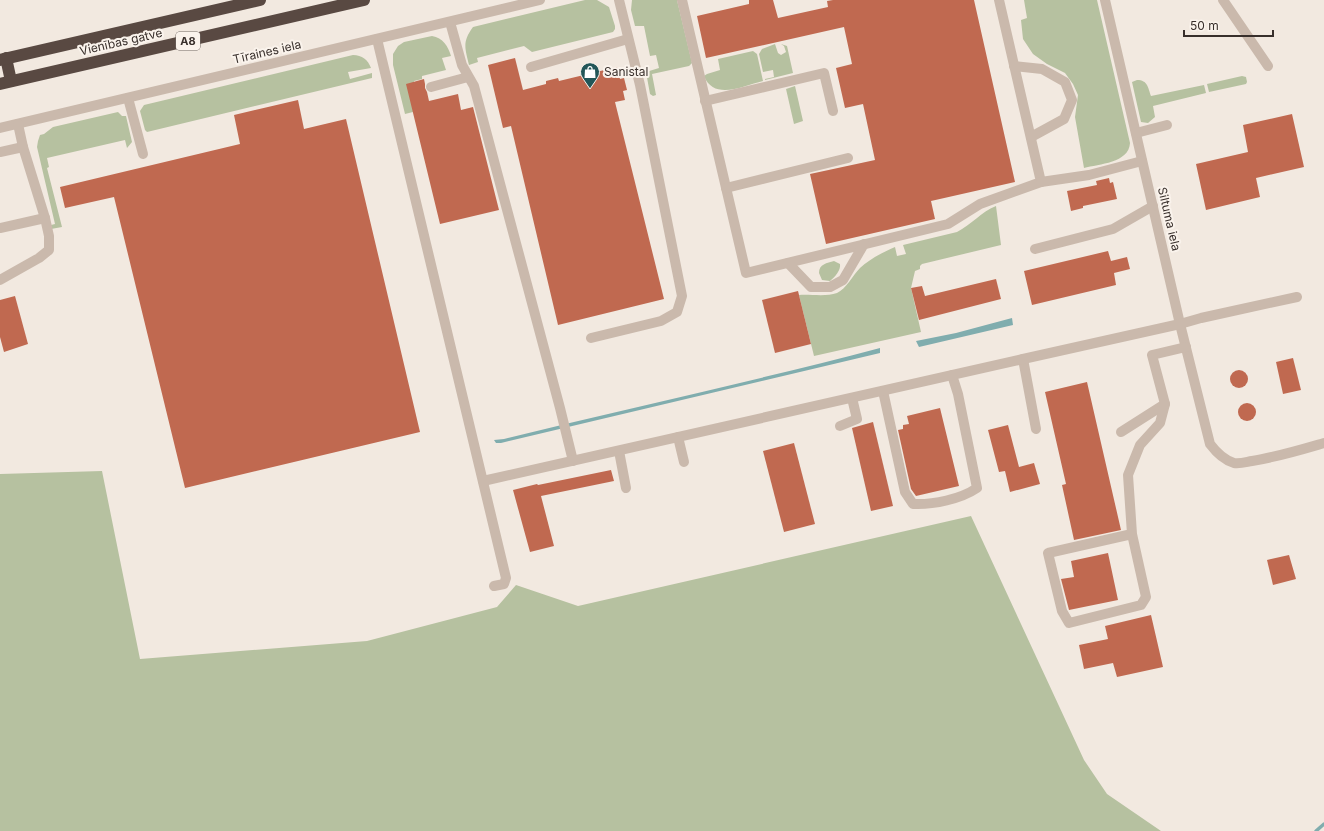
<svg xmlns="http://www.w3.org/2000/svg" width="1324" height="831" viewBox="0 0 1324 831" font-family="Inter,sans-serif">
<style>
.green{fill:#b6c1a0}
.water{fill:#80adae}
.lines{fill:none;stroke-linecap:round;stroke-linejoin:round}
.stream{stroke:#80adae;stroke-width:3.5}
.building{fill:#c06950}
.minor{stroke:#cab9ac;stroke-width:10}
.highway{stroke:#594942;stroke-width:12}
.labels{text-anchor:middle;stroke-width:4;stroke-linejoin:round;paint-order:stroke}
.shield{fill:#faf3ec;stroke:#726a65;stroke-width:1}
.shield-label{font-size:11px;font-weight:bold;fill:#382f2b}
.street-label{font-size:12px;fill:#382f2b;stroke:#faf3ec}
.poi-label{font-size:12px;fill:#382f2b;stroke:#faf3ec;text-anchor:start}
</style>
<rect width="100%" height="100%" fill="#f2e9e0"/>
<g class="green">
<path d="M 585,0 L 597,0 L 609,7 L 615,26 L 615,29 L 613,32 L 532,52 L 524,46 L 477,58 L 478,62 L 469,65 C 465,48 462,42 473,27 Z"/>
<polygon points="632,0 677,0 692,63 689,66 652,74 656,95 653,96 650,94 646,72 659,68 656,55 650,56 644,26 635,26 631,10"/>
<path d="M 1024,0 L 1097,0 L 1130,143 C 1129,163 1099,164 1084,168 L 1075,117 L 1078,95 L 1073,84 L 1065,73 L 1047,64 L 1033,54 L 1023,39 L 1021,20 L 1027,18 Z"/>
<path d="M 432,36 C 443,38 448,46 451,56 L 442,58 L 446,70 L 422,76 L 422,79 L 414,81 L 413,112 L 405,114 L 393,65 L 393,54 L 398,46 L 404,42 Z"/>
<polygon points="775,44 778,53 781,55 786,52 784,46 781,44 787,46 793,73 765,80 765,79 774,77 773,70 763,72 759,54 762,49"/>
<path d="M 753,51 L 757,54 L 763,81 C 743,86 714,101 704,76 L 707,74 L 720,70 L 718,59 Z"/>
<path d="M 353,55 C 362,55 368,60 371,68 L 348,72 L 350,79 L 372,73 L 372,78 L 147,132 L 145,130 L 140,111 L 144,105 Z"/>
<polygon points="1242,76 1246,77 1247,82 1246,84 1209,92 1207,84"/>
<path d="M 1137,80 C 1148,80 1148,88 1151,96 L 1204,85 L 1206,93 L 1153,106 L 1155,117 L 1148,123 L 1141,122 L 1132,82 Z"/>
<polygon points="795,86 803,121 794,124 786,89"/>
<polygon points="118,112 122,116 126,116 132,142 127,148 125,140 47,158 49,167 47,168 62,227 51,229 51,225 55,224 37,147 38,141 40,135 44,134 53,127"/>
<path d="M 996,206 L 1001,245 L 922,264 L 920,266 L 920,269 L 915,271 L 911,288 L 921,332 L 814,356 L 799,295 C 810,294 826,297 837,293 C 846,289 853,275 860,268 C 870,259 883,252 895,247 L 897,256 L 906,254 L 903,245 L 957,232 C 971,225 981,212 996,206 Z"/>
<path d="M 834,261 L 840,264 C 841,270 835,277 830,281 L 822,280 L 819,273 C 819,264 827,263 834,261 Z"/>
<polygon points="102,471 140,659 367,641 497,607 516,585 578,606 971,516 1084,760 1107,794 1161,831 0,831 0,474"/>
</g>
<g class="water">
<polygon points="1012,318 1013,325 919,347 916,341 956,333"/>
<path d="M 880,348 L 880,353 L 501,443 L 496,443 L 494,440 L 504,439 C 629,408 755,381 880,348 Z"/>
</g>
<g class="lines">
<polyline class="stream" points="1316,831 1324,824"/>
</g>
<g class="building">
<polygon points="749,0 773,0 778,18 828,7 827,1 833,0 974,0 1015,182 931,201 935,219 826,244 810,174 875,160 863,104 845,108 836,68 852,64 844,27 706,58 697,16 749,4"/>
<polygon points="515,58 523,90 546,84 546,81 558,78 559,81 617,67 620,79 624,78 627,90 623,91 625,100 615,102 664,299 558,325 511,126 503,128 488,65"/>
<polygon points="424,79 425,84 425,88 427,92 429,101 458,94 461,110 473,107 499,210 440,224 406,84"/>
<polygon points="298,100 304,129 346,119 420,432 185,488 114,197 65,208 60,187 240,144 234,115"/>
<polygon points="1292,114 1304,167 1256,178 1260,197 1206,210 1196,164 1248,152 1243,125"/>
<polygon points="1109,178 1110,183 1113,182 1117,199 1083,206 1083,208 1071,211 1067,191 1097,185 1096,181"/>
<polygon points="1108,251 1111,261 1127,257 1130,269 1114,273 1116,285 1032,305 1024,271"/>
<polygon points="996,279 1001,299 919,320 911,288 922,286 925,296"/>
<polygon points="798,291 811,344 775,353 762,300"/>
<polygon points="15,296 28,344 4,352 0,337 0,300"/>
<polygon points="1293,358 1301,390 1283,394 1276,362"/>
<circle cx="1239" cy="379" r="9"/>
<polygon points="1087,382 1121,530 1074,540 1062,485 1066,484 1045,392"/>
<circle cx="1247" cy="412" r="9"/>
<polygon points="940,408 959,486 916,496 911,489 898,430 903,429 903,425 909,424 907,416"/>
<polygon points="873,422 893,506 871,511 852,428"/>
<polygon points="1008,425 1019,467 1034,463 1040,484 1010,492 1005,471 999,472 988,430"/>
<polygon points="794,443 815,524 784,532 763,451"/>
<polygon points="611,470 614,481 541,496 554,546 530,552 513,490 537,484 538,485"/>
<polygon points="1108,553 1118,600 1069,610 1061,579 1074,577 1071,561"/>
<polygon points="1289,555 1296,579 1273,585 1267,560"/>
<polygon points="1151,615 1163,667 1117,677 1113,663 1084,669 1079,645 1108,639 1105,626"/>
</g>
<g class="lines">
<g class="minor">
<polyline points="682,0 746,273 948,224 980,204 1041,182 999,0"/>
<path d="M 1105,0 L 1180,324 L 1210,444 C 1216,452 1224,460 1234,463 C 1240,464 1246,462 1252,461 C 1277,457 1300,450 1324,443"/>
<polyline points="1223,0 1268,66"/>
<polyline points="450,22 462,65 474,86 560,408 573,461"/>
<polyline points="377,39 506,578 504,584 494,586"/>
<polyline points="1014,66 1042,69 1065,82 1072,100 1064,119 1031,137"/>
<polyline points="531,67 628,39"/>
<polyline points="431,87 468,77"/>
<polyline points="128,98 143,154"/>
<polyline points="705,101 824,73 833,111"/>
<polyline points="0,128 540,0"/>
<polyline points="1136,133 1167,125"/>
<polyline points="0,152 23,147"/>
<polyline points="1041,182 1089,175 1142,161"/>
<polyline points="726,188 848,158"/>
<polyline points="0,228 45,218 23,147 18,124"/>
<polyline points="1035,249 1113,229 1153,206"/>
<polyline points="788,263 811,287 830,287 843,280 864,244"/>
<polyline points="0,280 39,258 49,250 49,236 45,218"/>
<polyline points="591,338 661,321 677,312 682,296 640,85 619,0"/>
<polyline points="1023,359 1036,429"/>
<path d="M 883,391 L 905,492 L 913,504 C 933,505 961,499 977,488 L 958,394 L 952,375"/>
<polyline points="840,426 857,419 852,398"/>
<polyline points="1121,432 1165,404"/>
<polyline points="678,437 684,462"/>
<polyline points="619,451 626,488"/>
<polyline points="483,481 1023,359 1180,324 1201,318 1297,297"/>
<polyline points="1132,534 1146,597 1141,605 1069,623 1062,611 1048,553 1132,534 1128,475 1140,445 1160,423 1165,404 1152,355 1186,347"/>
</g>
<g class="highway">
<polyline points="6,58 11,81"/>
<polyline points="0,60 260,0"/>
<polyline points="0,84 364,0"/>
</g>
</g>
<defs>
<g id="shop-pin" transform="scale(1)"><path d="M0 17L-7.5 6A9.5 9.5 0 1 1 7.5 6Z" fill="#225658" stroke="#faf3ec"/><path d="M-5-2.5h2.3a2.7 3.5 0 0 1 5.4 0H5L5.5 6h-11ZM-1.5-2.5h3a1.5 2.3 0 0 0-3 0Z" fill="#fff"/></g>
</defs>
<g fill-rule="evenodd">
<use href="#shop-pin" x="590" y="72"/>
</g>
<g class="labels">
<rect class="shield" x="176" y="32" width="24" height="18" rx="3"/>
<g class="shield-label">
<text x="188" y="45">A8</text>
</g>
<g class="street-label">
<text transform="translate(121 42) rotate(-13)" y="4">Vienības gatve</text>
<text transform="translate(267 52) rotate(-13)" y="4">Tīraines iela</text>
<text transform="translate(1169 219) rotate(77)" y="4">Siltuma iela</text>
</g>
<g class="poi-label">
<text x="604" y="76">Sanistal</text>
</g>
</g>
<path d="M1184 30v6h89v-6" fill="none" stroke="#382f2b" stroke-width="2"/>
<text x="1190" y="30" font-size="12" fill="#382f2b" stroke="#faf3ec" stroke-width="3" paint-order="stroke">50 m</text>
</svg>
